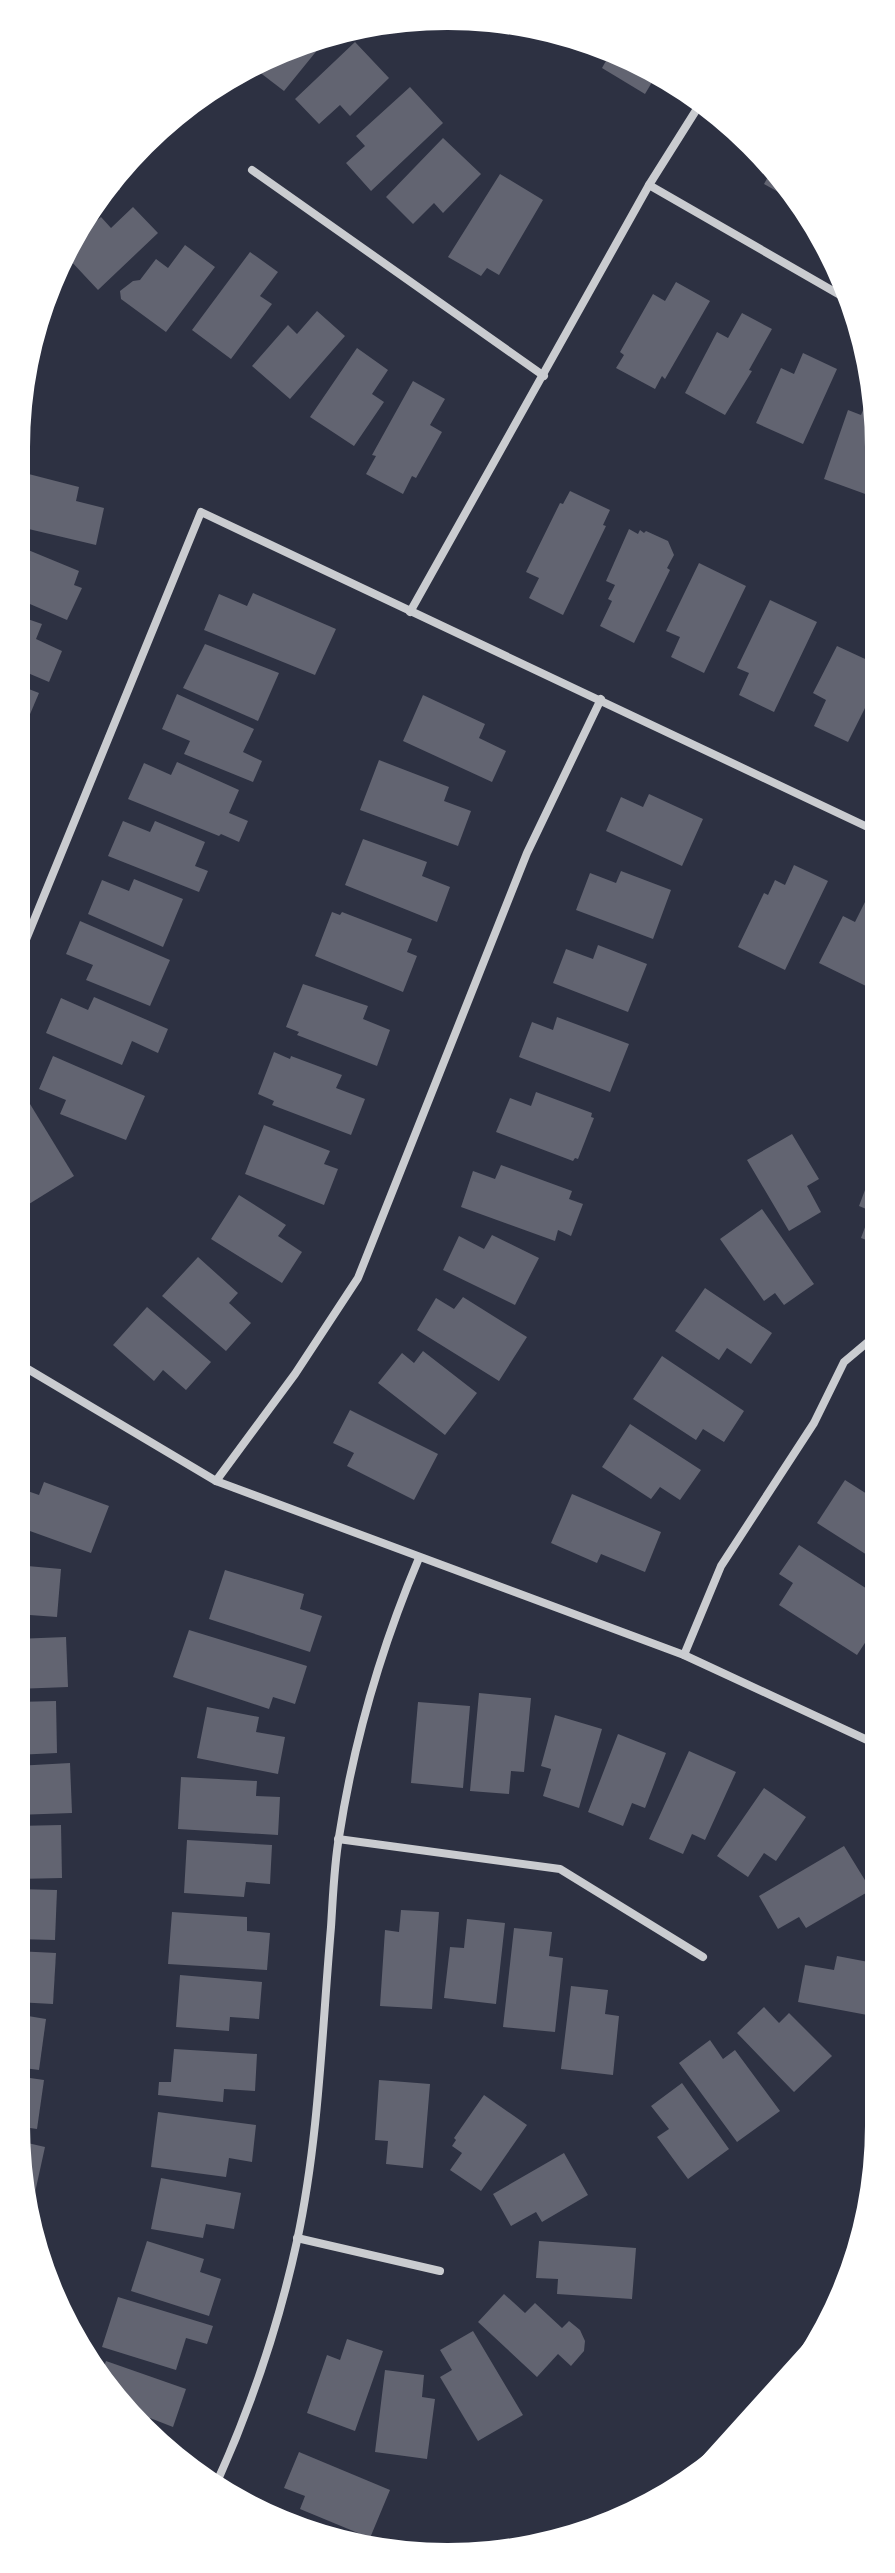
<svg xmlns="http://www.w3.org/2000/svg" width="895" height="2573" viewBox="0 0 895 2573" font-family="'Sofia Sans Condensed',sans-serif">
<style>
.building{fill:#626471}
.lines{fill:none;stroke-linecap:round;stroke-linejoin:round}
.minor{stroke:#caccd0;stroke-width:8}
.secondary{stroke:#fff;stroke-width:16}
</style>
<rect width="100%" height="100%" fill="#2d3142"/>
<g class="building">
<polygon points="355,42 389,78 350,116 340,105 319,124 295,99"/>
<polygon points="323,43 284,91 254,68 255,66"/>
<polygon points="611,52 658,72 645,94 602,68"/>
<polygon points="410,87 443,123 371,191 346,163 365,146 356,136"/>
<polygon points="443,138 481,174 443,213 434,203 413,224 386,197"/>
<polygon points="774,166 800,204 764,184"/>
<polygon points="500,174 543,200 499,275 487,268 481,276 448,257"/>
<polygon points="116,175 120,190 101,192 105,185"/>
<polygon points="133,207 158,233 98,290 69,259 89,217 94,223 101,217 111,228"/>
<polygon points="185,245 215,267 166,332 121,299 120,291 133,281 140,280 156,259 168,268"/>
<polygon points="250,252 278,272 260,296 272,304 231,359 192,330"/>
<polygon points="676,282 710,301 665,379 662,376 655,389 616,368 624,355 620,352 653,294 665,301"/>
<polygon points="317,311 345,336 290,399 252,366 288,325 297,334"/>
<polygon points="742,313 772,329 749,370 752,371 725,415 685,393 717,332 728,338"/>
<polygon points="357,348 388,370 372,394 384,402 354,446 310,417"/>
<polygon points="803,353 837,369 803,444 756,423 781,368 794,374"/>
<polygon points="413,381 445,399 430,425 442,432 416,478 412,476 403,494 366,474 376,456 372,455"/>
<polygon points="872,389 875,391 875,476 868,495 824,479 848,410 861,415"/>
<polygon points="17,471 79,487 76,501 104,508 96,545 16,526"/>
<polygon points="570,491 610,510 603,525 606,526 563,615 529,598 539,578 526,572 560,503 563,504"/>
<polygon points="629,529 638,534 640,530 644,533 646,531 668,541 674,555 667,568 670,570 634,643 600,626 612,601 608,599 615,585 606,581"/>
<polygon points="16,545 79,571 74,585 82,588 67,620 16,598"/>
<polygon points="699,563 746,586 704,673 671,657 680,637 666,631"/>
<polygon points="253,593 336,629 315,675 204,630 219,594 247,606"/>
<polygon points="770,600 817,622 774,712 739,695 749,673 737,668"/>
<polygon points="16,615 42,624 36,639 62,651 49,682 16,668"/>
<polygon points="205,644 279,673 258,721 183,688"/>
<polygon points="837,646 876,664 876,686 848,742 814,726 826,700 813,693"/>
<polygon points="16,684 39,693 25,726 16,722"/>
<polygon points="177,694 254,729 243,752 262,761 253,782 184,754 190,741 162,729"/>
<polygon points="423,695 485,724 479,738 506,751 492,782 403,741"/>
<polygon points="379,760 449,787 444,801 471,811 458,846 360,810"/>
<polygon points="177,762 239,790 229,813 248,821 239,842 221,834 219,836 128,799 144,763 171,775"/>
<polygon points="649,794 703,819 682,866 606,831 621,797 643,807"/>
<polygon points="123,821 150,832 155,821 205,842 195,866 208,871 199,892 108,856"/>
<polygon points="363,839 427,862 422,876 450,887 437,922 345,885"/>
<polygon points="794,865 828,881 785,970 738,947 764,893 768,895 775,880 785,885"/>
<polygon points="621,871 671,890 653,939 576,910 590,873 616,883"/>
<polygon points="134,879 183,899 163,947 88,914 102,880 129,891"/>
<polygon points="868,896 876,900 876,966 866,986 819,963 843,916 855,922"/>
<polygon points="332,912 340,915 342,912 412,939 407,952 417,956 403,992 315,956"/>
<polygon points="80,921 170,960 150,1006 86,980 93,965 66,954"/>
<polygon points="598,945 647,964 628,1012 553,983 566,949 593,959"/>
<polygon points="303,984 368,1006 363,1019 390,1030 377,1066 297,1035 299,1032 286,1027"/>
<polygon points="94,997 168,1029 158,1053 132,1041 122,1065 46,1033 61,998 88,1010"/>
<polygon points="557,1017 629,1044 610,1092 519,1057 532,1022 553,1030"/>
<polygon points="274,1052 290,1059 291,1056 342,1075 336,1088 365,1099 351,1135 272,1105 274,1101 258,1094"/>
<polygon points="53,1056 145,1096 126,1140 60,1114 66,1100 39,1089"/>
<polygon points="536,1092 592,1113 591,1117 594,1118 578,1159 575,1158 573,1161 496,1132 510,1098 531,1106"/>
<polygon points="30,1104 74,1176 29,1204 16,1183 16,1113"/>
<polygon points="264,1125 330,1151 324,1164 338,1169 324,1205 245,1174"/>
<polygon points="792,1134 819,1179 807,1186 821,1212 789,1231 747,1160"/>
<polygon points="877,1158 877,1244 861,1238 871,1211 859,1206"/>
<polygon points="501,1165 572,1191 569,1199 583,1204 571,1236 558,1230 555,1241 461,1207 473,1171 495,1179"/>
<polygon points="239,1195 286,1225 278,1236 302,1252 282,1283 211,1239"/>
<polygon points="762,1209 814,1284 784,1305 775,1293 764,1301 720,1239"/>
<polygon points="492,1235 539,1258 515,1305 443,1270 459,1236 484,1249"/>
<polygon points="198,1257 238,1293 229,1303 251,1323 226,1351 162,1296"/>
<polygon points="705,1288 772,1333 751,1364 727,1348 719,1360 675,1331"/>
<polygon points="463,1297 527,1337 499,1381 417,1330 436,1298 454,1309"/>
<polygon points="147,1307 211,1362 186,1390 163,1370 154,1381 113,1345"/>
<polygon points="423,1351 477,1393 445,1435 378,1383 402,1353 414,1363"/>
<polygon points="662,1356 744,1411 724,1442 703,1429 696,1440 633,1399"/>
<polygon points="350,1410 438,1454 414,1500 347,1466 354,1453 333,1443"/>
<polygon points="630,1424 701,1470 680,1500 660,1487 651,1499 602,1467"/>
<polygon points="878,1435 878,1460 866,1453"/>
<polygon points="845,1480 878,1501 878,1562 817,1523"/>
<polygon points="44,1482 109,1506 91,1553 16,1526 16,1487 39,1495"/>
<polygon points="572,1494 661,1532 645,1572 601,1554 597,1563 551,1543"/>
<polygon points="799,1545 878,1596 878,1623 857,1655 779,1605 793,1583 779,1574"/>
<polygon points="16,1565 61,1569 57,1617 16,1614"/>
<polygon points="225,1570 304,1594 300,1609 322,1616 310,1652 209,1619"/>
<polygon points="189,1630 307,1666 295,1704 273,1697 269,1709 173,1677"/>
<polygon points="66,1637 68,1687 16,1689 16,1639"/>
<polygon points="479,1693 531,1698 524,1772 511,1771 509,1794 470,1791"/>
<polygon points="56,1701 57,1753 16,1755 16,1702"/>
<polygon points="418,1702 470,1706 463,1788 411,1783"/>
<polygon points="207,1707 259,1717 256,1732 285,1737 278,1774 197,1758"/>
<polygon points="555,1715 602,1729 579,1808 543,1796 551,1769 541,1766"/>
<polygon points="618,1734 666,1753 645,1808 632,1803 623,1826 588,1812"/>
<polygon points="689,1751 736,1772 705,1840 692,1834 683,1854 649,1839"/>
<polygon points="70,1763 72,1813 16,1815 16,1766"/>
<polygon points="181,1777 257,1781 256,1796 280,1797 278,1835 178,1829"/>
<polygon points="764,1788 806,1817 776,1861 764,1853 748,1877 717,1856"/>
<polygon points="61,1825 62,1878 16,1879 16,1826"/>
<polygon points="187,1840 272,1845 270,1884 246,1882 244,1897 184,1893"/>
<polygon points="844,1846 871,1890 806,1928 799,1917 778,1929 759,1896"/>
<polygon points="16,1889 57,1890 55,1940 16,1939"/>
<polygon points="401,1910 439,1912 432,2009 380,2006 385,1930 399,1932"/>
<polygon points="172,1912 247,1917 247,1931 270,1933 267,1970 168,1964"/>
<polygon points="467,1919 505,1923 496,2004 444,1998 450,1947 464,1948"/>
<polygon points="514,1928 552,1932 549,1956 563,1958 555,2032 503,2027"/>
<polygon points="16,1951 56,1953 53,2004 16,2002"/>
<polygon points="837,1956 879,1964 878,2017 798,2002 805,1965 834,1970"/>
<polygon points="180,1975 262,1982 259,2019 230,2017 229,2031 176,2027"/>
<polygon points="571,1986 608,1990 605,2014 619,2016 613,2075 561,2069"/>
<polygon points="764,2007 779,2023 789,2013 832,2056 794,2092 737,2033"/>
<polygon points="16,2014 46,2019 39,2070 16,2067"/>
<polygon points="710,2040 723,2059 735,2050 780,2111 737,2142 679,2063"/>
<polygon points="174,2049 257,2054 255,2091 224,2089 223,2102 158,2095 159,2082 171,2082"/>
<polygon points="16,2076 44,2080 37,2129 16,2126"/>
<polygon points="379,2080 430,2084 423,2168 386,2164 388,2141 375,2140"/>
<polygon points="682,2083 729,2149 688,2179 657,2137 669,2129 651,2106"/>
<polygon points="484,2095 527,2125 481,2191 450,2170 462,2153 452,2146 456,2140 454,2138"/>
<polygon points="158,2112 256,2125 252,2162 229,2158 226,2177 151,2167"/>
<polygon points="19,2141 45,2147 34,2197 30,2196"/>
<polygon points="564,2153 588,2195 542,2222 536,2212 511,2226 493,2194"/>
<polygon points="161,2178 241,2193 234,2229 206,2224 203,2238 151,2229"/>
<polygon points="147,2241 204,2259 200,2272 221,2279 209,2316 131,2291"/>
<polygon points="539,2241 636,2248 632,2299 557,2294 558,2279 536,2278"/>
<polygon points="504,2294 525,2313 535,2303 562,2328 569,2321 580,2330 585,2341 584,2351 571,2366 558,2354 537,2377 478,2322"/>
<polygon points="118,2297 213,2326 207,2344 186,2338 176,2370 102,2347"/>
<polygon points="473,2331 523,2415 478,2441 440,2377 452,2370 440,2350"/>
<polygon points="347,2339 383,2351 355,2431 307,2413 327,2355 340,2360"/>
<polygon points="106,2361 186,2389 173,2427 150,2418 147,2428 123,2410 101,2375"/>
<polygon points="385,2370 424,2375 422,2397 435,2399 427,2459 375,2452"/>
<polygon points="299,2452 390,2490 370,2538 300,2509 305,2496 284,2488"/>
</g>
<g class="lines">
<g class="minor">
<polyline points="252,170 544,376"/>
<polyline points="649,185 847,299"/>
<polyline points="410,612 649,185 700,104"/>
<polyline points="16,964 201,512 876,831"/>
<polyline points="16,1362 216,1481 684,1655 878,1745"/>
<polyline points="216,1481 295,1374 358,1278 527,853 601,699"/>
<polyline points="684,1655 721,1566 814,1423 844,1362 869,1341 877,1340"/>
<polyline points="338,1839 560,1869 703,1957"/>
<polyline points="297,2238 440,2271"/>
<path d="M 217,2482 C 252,2404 279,2324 297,2241 C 319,2139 322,2030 331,1927 C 333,1897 334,1866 339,1837 C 354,1740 381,1648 419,1558"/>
</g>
<polyline class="secondary" points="689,2483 818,2340"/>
</g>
<path d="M0 0H895V2573H0ZM447 30H448A417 417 0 0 1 865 447V2126A417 417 0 0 1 448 2543H447A417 417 0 0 1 30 2126V447A417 417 0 0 1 447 30Z" fill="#fff" fill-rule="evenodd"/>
</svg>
